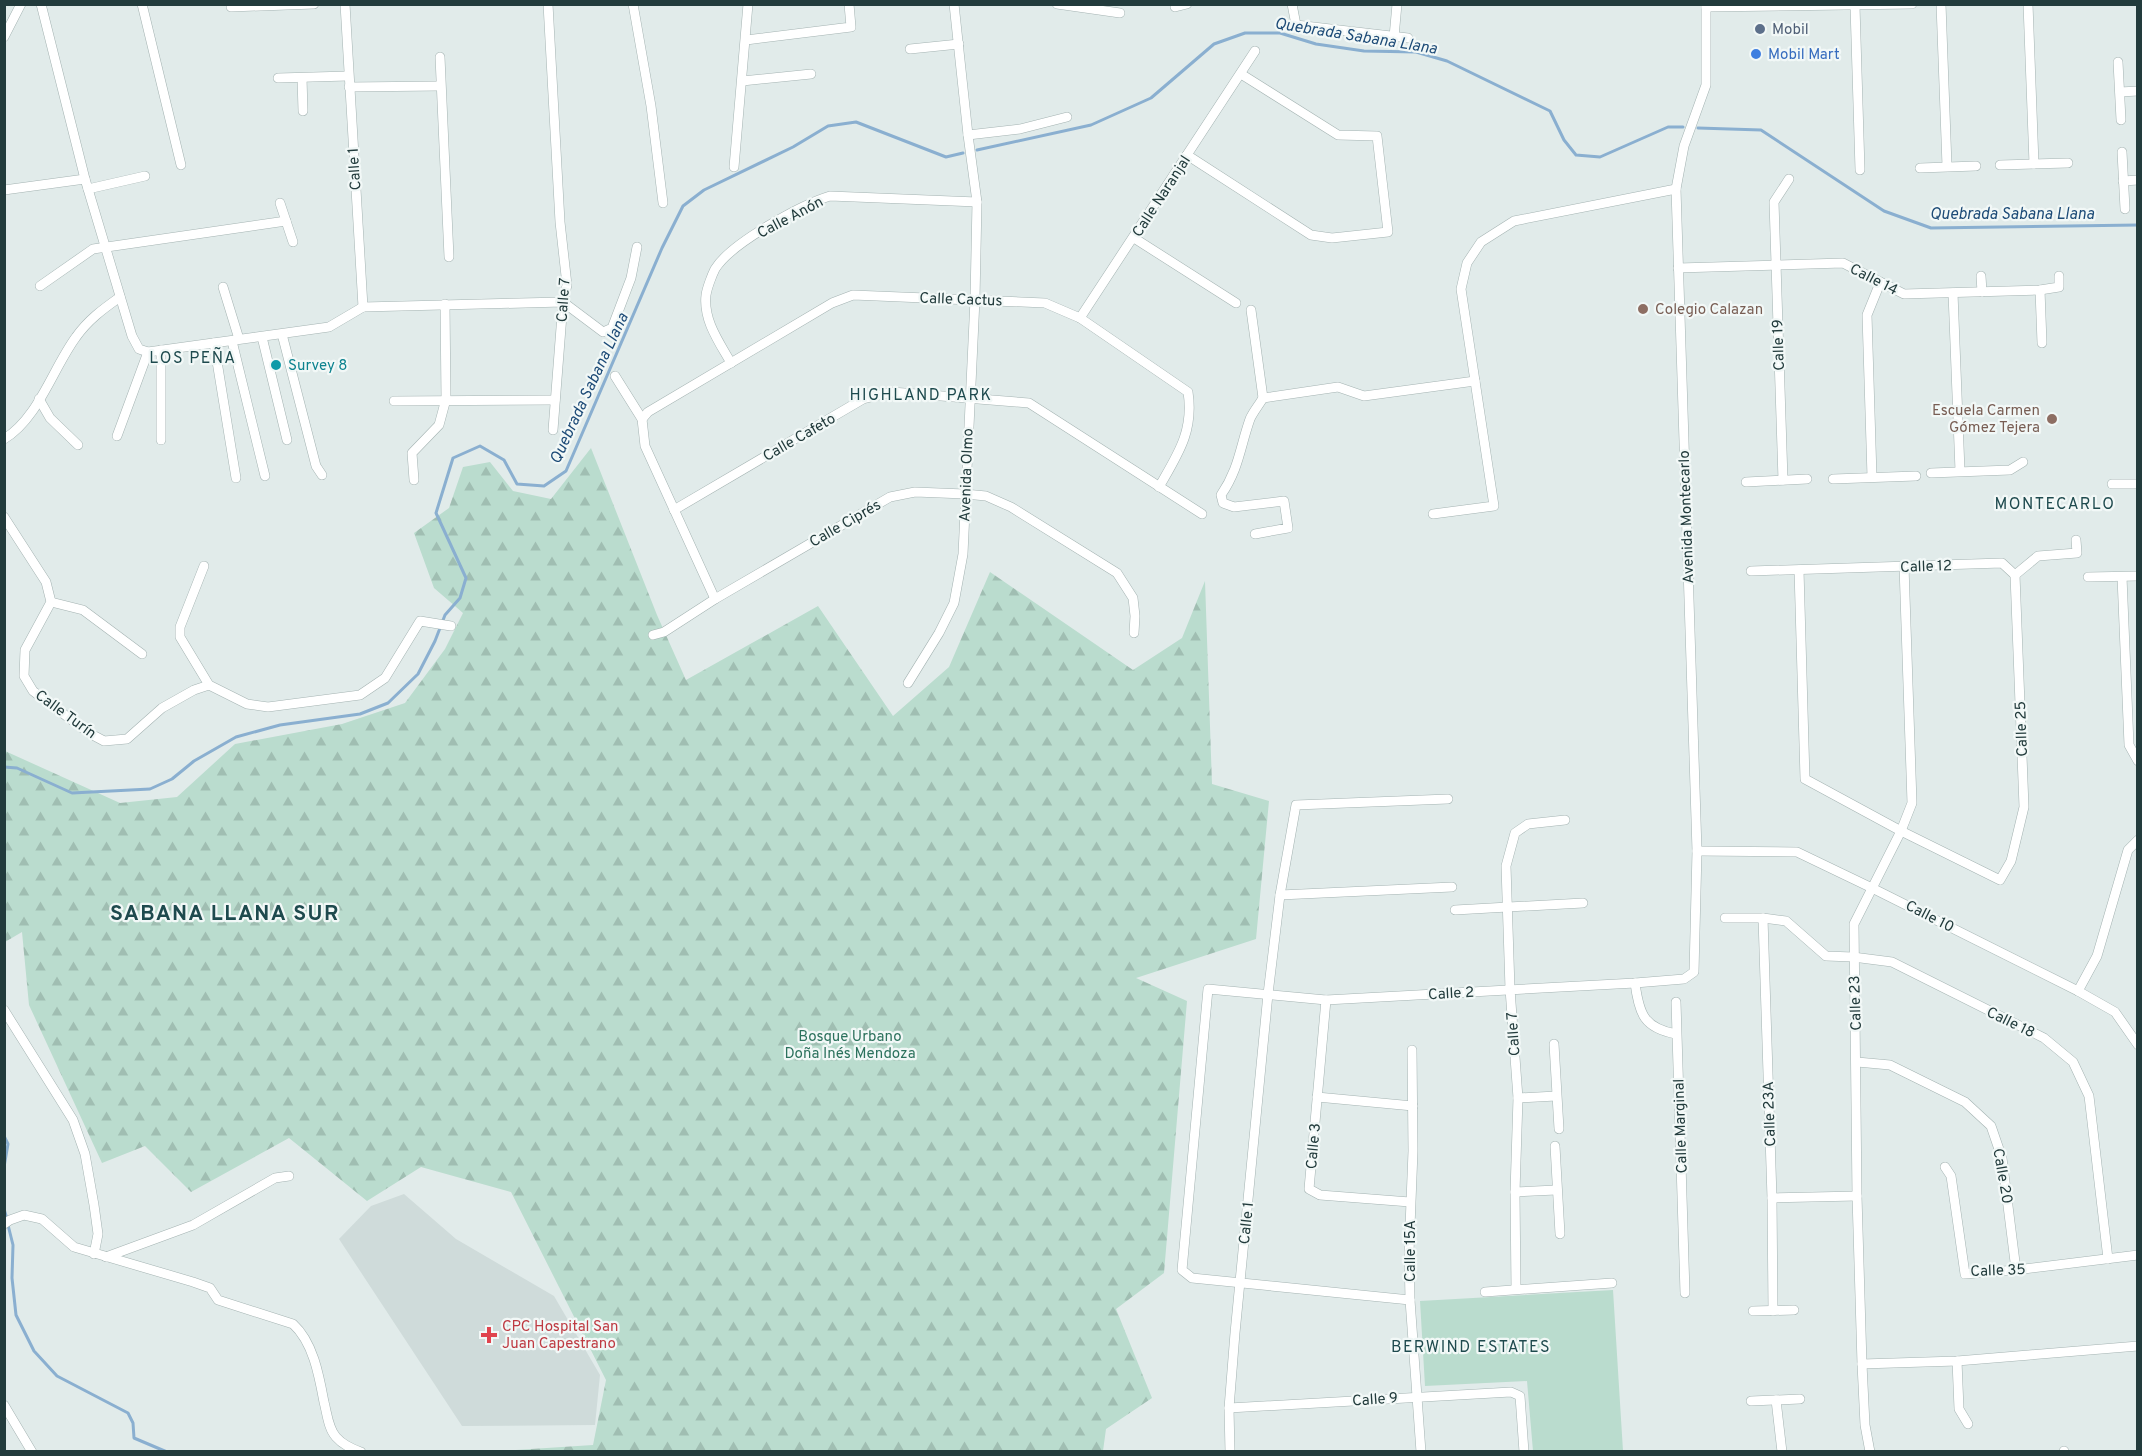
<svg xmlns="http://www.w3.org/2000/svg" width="2142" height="1456" viewBox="0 0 2142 1456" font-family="Overpass,sans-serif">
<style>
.built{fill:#cfdbda}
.green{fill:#badcce}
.forest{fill:url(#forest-firs)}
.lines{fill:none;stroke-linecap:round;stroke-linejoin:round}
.stream{stroke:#8aafd0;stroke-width:3}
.minor-casing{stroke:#a4b3b2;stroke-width:10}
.minor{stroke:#fff;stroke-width:9}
.service-dot{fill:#5c6f8a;stroke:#f2f8f7;stroke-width:2}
.shop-dot{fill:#3f7fe0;stroke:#f2f8f7;stroke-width:2}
.education-dot{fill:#8d6e63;stroke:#f2f8f7;stroke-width:2}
.culture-dot{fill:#0f9aa8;stroke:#f2f8f7;stroke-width:2}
.health-dot{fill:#e0444e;stroke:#f2f8f7;stroke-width:2}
.labels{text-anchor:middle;stroke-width:4.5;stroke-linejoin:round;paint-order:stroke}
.service-label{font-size:15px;fill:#4e5e75;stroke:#f2f8f7;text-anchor:start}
.shop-label{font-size:15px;fill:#366cbe;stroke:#f2f8f7;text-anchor:start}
.street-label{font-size:15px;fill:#223b3c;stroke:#f2f8f7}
.education-label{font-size:15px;fill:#785e54;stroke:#f2f8f7;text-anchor:start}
.culture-label{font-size:15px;fill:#0d838f;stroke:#f2f8f7;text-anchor:start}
.park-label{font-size:15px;fill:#2c725d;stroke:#f2f8f7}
.health-label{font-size:15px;fill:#be3a42;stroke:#f2f8f7;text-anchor:start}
.water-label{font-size:16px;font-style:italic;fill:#1d4b77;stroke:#f2f8f7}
.neighbourhood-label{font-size:16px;letter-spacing:1.5px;fill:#1e4a4e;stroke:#f2f8f7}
.district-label{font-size:21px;font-weight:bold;letter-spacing:1.5px;fill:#1e4a4e;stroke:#f2f8f7}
</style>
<defs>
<pattern id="forest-firs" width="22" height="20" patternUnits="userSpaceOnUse" patternTransform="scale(1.5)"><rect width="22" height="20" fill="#badcce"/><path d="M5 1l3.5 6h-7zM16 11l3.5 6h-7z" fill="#a0beb2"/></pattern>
</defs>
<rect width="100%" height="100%" fill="#e1ebea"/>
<polygon class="built" points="404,1194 456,1239 554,1296 600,1375 595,1425 462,1426 339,1239 371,1206"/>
<polygon class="green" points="1613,1290 1623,1451 1533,1451 1527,1381 1425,1386 1420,1301"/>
<polygon class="forest" points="591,448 657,615 686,680 818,606 893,716 949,667 990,572 1133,670 1182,638 1205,581 1212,784 1269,801 1256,939 1136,978 1187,1001 1164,1273 1116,1309 1152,1398 1106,1429 1103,1451 502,1451 593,1445 606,1380 511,1192 421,1167 367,1201 289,1138 191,1192 145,1146 102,1163 29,1005 22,932 5,942 5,751 120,803 177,797 235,744 342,724 405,703 445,649 463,613 434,588 414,533 449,508 463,467 490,462 513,491 551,499"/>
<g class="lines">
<g class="stream">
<polyline points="1698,128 1761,130 1884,211 1931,228 2138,225"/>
<polyline points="977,150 1091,125 1151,98 1214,44 1245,33 1280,33 1316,44 1364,51 1416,52 1447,61 1550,111 1564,140 1576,155 1600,157 1668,127 1683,127"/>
<polyline points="4,767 17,768 72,793 150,789 172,779 194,761 236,737 280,725 360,714 388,703 418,674 435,641 445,615 460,598 466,578 436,513 453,458 480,446 504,460 517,484 544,486 566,471 662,248 683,206 704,190 793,147 828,126 856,122 946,157 963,153"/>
<polyline points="4,1136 8,1144 4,1167"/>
<polyline points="4,1209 7,1219"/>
<polyline points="8,1225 13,1245 12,1278 16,1315 34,1351 57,1376 128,1413 133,1423 134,1438 167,1452"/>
</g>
<g class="minor-casing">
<g id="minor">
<polyline points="41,4 85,179 132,336 139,349 148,352 329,327 363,307"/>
<polyline points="142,4 181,165"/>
<polyline points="345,4 363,307"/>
<polyline points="548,4 560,222 567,285 563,302 553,430"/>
<polyline points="633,4 651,106 663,203"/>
<polyline points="1057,4 1120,13"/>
<polyline points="1292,4 1296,25 1408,38"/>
<polyline points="1941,4 1947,166"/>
<polyline points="2028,4 2034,164"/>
<polyline points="1855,6 1860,170"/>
<polyline points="231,7 314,4"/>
<polyline points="1175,7 1187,4"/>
<polyline points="1706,7 1912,4"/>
<polyline points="4,37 21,4"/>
<polyline points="1394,37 1397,4"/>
<polyline points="746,40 851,27 849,4"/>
<polyline points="910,49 959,44"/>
<polyline points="440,57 449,257"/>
<polyline points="2118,62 2121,120"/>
<polyline points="278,78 348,76"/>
<polyline points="302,78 303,111"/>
<polyline points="742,81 811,74"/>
<polyline points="349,87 440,86"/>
<polyline points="2120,92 2138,91"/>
<polyline points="968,135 1020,129 1067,117"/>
<polyline points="2122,152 2125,209"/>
<polyline points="1187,155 1311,235 1332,238 1388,232 1377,136 1338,135 1241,74"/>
<polyline points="2000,165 2068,163"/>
<polyline points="734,167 748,4"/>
<polyline points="1920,168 1976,166"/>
<polyline points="2123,181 2138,180"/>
<polyline points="88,189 145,176"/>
<polyline points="4,190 85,179"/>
<polyline points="280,203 293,242"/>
<polyline points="1134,238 1236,303"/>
<polyline points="1678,268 1843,263 1904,294 2040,290 2059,287 2059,276"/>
<polyline points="1981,276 1982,292"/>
<polyline points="40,286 93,249 286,221"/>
<polyline points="223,287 239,339"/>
<polyline points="2040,290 2042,343"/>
<polyline points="1953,293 1960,471"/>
<polyline points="363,307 563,302 603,332 612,328 631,278 637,247"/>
<polyline points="1251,310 1263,398"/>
<polyline points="1080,318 1255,51"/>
<polyline points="282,334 316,466 322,475"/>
<polyline points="262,337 287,440"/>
<polyline points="232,341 265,476"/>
<polyline points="214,343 236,478"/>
<polyline points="161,350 161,440"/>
<path d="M 731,363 C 719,342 703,320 706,295 C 707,288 712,275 715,269 C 731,243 801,205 830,196 L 977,202"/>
<polyline points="615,376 642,419 645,446 715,599"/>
<polyline points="39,399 50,418 78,445"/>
<polyline points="394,401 555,400"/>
<path d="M 642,419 L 648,412 L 832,303 L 853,295 L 1045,303 L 1080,318 L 1188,392 C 1194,431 1178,454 1159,487"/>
<polyline points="117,436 148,352"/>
<path d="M 4,439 C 38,419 53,368 76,337 C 88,320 103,309 120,297"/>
<polyline points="1931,473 2010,470 2023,462"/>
<polyline points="1872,477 1867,315 1880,283"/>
<polyline points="1833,479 1916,476"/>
<polyline points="414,480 412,453 439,425 446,399 445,304"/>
<polyline points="1783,480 1774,202 1789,179"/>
<polyline points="1746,482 1807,479"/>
<polyline points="2112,484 2138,484"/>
<polyline points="674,510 863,399 892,392 1029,403 1202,514"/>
<polyline points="1433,514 1494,506 1461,289 1467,263 1481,242 1514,221 1676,189"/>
<polyline points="4,517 46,582 51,602 25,650 24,676 33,691 89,733 104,741 127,739 162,708 194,690 209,685 247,704 268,707 360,695 385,678 420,621 451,626"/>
<path d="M 1255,534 L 1288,528 L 1284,501 L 1234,507 L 1223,503 L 1221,495 C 1239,469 1240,447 1250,419 C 1253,412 1259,405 1263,398 L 1338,387 L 1364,396 L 1475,381"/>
<polyline points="204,566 180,627 180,637 209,685"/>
<polyline points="1799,570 1805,779 1901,831 2000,880 2011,861 2024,807 2015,575"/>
<polyline points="1751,571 2002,563 2015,575"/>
<polyline points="2015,575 2038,556 2077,553 2076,540"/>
<polyline points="2088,577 2138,576"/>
<polyline points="2122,577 2129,745 2138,761"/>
<polyline points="51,602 83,610 142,654"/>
<polyline points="653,635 664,632 715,599 890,497 915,492 965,494 986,496 1011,507 1117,573 1133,598 1135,616 1134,633"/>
<polyline points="908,683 939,633 954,603 963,554 975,299 977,202 968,135 954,4"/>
<polyline points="1697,851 1797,852 1872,888 2078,991 2115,1012 2138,1045"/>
<polyline points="1280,895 1452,887"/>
<polyline points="1455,910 1583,903"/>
<polyline points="1725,918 1763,918 1786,921 1826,956 1853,957 1892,962 2044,1038 2073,1062 2089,1096 2108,1259"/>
<polyline points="1763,918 1772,1198 1773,1311"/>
<path d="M 1635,983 C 1639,1014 1644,1028 1676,1034"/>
<polyline points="2078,991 2097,956 2128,850 2138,840"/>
<polyline points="1326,1000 1309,1189 1320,1195 1410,1202"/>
<polyline points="1676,1002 1685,1293"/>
<polyline points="4,1010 73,1120 85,1154 94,1205 98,1234 94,1254"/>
<polyline points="1554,1044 1559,1129"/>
<polyline points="1412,1050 1413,1151 1409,1252 1410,1300 1421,1452"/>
<polyline points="1857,1062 1890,1065 1965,1102 1991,1126 2002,1158 2016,1270"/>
<polyline points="1317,1097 1413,1106"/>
<polyline points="1518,1098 1556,1096"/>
<polyline points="1555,1146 1560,1234"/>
<polyline points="1945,1167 1951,1176 1965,1274 2016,1270 2138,1255"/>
<polyline points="1515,1192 1556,1190"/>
<polyline points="1772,1198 1857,1196"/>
<path d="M 4,1224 L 10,1220 L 24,1215 L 42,1219 L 74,1247 L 193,1282 L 210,1288 L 218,1300 L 293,1324 C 313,1342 319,1375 324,1402 C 327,1413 328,1428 336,1437 C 343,1445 351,1448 361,1452"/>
<polyline points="106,1257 193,1225 275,1178 289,1176"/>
<polyline points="1516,1289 1515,1192 1518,1098 1510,989 1506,866 1515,833 1528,824 1565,820"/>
<polyline points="1485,1292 1612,1283"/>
<polyline points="1410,1300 1192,1278 1182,1270 1208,989 1326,1000 1635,983 1684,979 1694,972 1697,851 1676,189 1684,146 1706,85 1706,4"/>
<polyline points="1753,1311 1794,1310"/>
<polyline points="1957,1361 1959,1409 1968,1424"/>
<polyline points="1862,1364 1957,1361 2138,1346"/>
<polyline points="1776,1400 1782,1452"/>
<polyline points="1751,1401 1800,1399"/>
<polyline points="4,1405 32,1452"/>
<polyline points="1229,1408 1511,1392 1520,1396 1524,1452"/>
<polyline points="2064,1451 2064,1452"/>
<polyline points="1230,1452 1229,1408 1235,1333 1268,994 1280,895 1296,805 1448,799"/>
<polyline points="1870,1452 1865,1425 1862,1364 1857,1196 1854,924 1901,831 1912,803 1904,566"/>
</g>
</g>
<use href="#minor" class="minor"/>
</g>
<circle class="service-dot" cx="1760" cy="29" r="6"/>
<circle class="shop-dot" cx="1756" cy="54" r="6"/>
<g class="education-dot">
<circle cx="1643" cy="309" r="6"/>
<circle cx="2052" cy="419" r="6"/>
</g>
<circle class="culture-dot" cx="276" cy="365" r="6"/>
<path class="health-dot" d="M486 1326h6v6h6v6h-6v6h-6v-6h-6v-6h6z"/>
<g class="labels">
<g class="service-label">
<text x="1772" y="34">Mobil</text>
</g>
<g class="shop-label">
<text x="1768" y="59">Mobil Mart</text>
</g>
<g class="street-label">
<text transform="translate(354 169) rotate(-94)" y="5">Calle 1</text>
<text transform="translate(1161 196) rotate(-57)" y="5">Calle Naranjal</text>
<text transform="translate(790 217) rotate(-28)" y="5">Calle Anón</text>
<text transform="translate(1874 279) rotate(27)" y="5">Calle 14</text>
<text transform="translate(961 299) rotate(2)" y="5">Calle Cactus</text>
<text transform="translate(563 300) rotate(-86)" y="5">Calle 7</text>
<text transform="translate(1778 345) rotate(-92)" y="5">Calle 19</text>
<text transform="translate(799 437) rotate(-30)" y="5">Calle Cafeto</text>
<text transform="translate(966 475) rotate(-88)" y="5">Avenida Olmo</text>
<text transform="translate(1686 517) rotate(-92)" y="5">Avenida Montecarlo</text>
<text transform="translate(845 523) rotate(-30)" y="5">Calle Ciprés</text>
<text transform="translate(1926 566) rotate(-2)" y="5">Calle 12</text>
<text transform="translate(66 714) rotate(36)" y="5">Calle Turín</text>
<text transform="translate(2021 729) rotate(-92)" y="5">Calle 25</text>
<text transform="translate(1930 916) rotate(27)" y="5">Calle 10</text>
<text transform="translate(1451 993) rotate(-3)" y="5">Calle 2</text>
<text transform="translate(1855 1003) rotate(-92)" y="5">Calle 23</text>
<text transform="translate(2011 1022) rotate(26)" y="5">Calle 18</text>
<text transform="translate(1513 1034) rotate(-94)" y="5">Calle 7</text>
<text transform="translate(1769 1114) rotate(-92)" y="5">Calle 23A</text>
<text transform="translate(1680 1126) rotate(-92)" y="5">Calle Marginal</text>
<text transform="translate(1313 1146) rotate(-85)" y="5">Calle 3</text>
<text transform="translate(2003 1176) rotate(80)" y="5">Calle 20</text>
<text transform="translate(1246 1223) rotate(-84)" y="5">Calle 1</text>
<text transform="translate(1410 1251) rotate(-90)" y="5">Calle 15A</text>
<text transform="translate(1998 1270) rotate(-2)" y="5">Calle 35</text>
<text transform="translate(1375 1399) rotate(-4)" y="5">Calle 9</text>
</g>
<g class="education-label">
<text x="1655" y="314">Colegio Calazan</text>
<text x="2040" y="415" text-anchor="end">Escuela Carmen<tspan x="2040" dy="17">Gómez Tejera</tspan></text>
</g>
<g class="culture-label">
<text x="288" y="370">Survey 8</text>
</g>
<g class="park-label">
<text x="850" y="1041">Bosque Urbano<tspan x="850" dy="17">Doña Inés Mendoza</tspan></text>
</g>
<g class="health-label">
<text x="502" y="1331">CPC Hospital San<tspan x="502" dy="17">Juan Capestrano</tspan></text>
</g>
<g class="water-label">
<text transform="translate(1356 35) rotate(9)" y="6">Quebrada Sabana Llana</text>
<text x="2012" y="219">Quebrada Sabana Llana</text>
<text transform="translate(588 388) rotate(-65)" y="6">Quebrada Sabana Llana</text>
</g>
<g class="neighbourhood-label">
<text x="193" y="363">LOS PEÑA</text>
<text x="921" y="400">HIGHLAND PARK</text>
<text x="2055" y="509">MONTECARLO</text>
<text x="1471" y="1352">BERWIND ESTATES</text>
</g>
<g class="district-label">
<text x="225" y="920">SABANA LLANA SUR</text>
</g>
</g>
<rect width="2142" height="1456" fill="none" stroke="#223b3c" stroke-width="12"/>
</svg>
